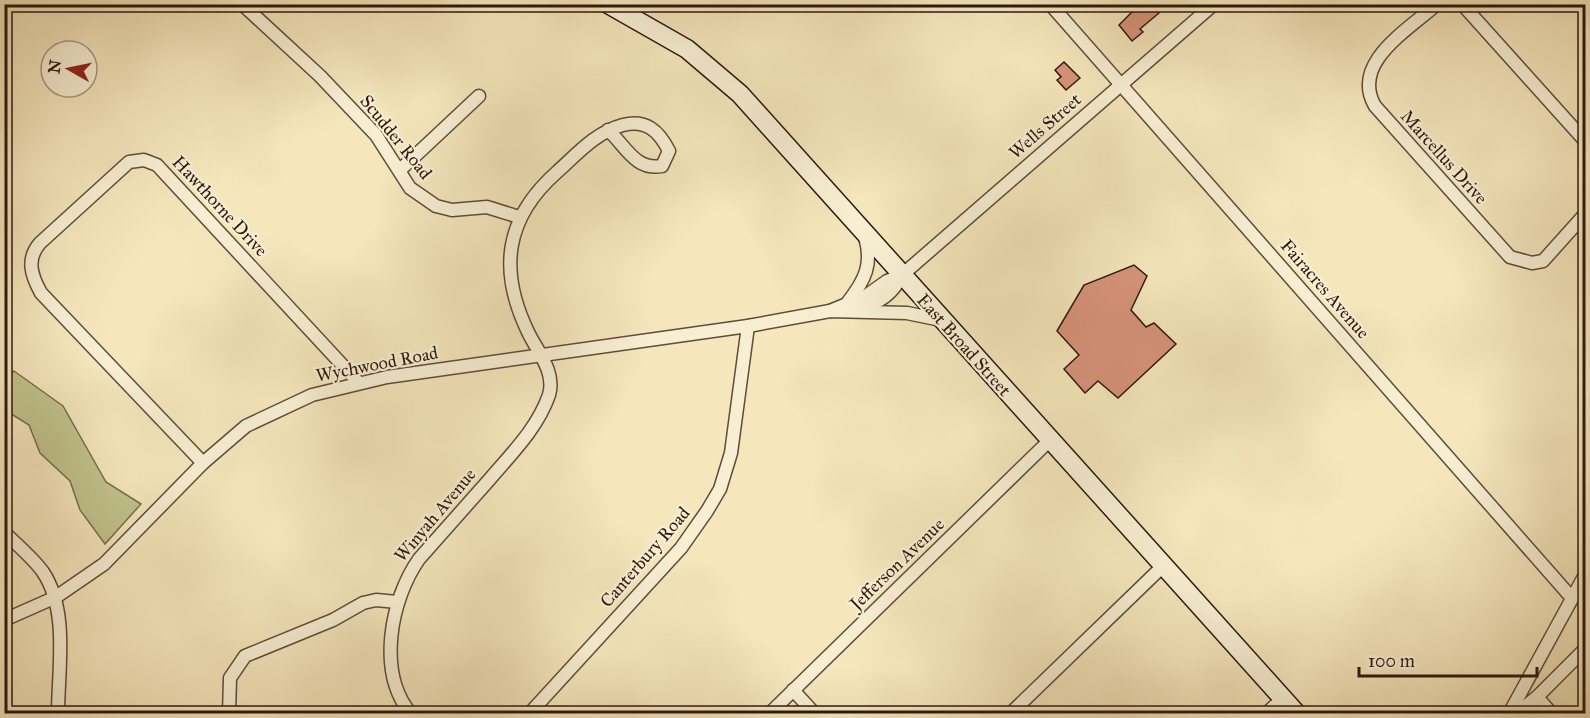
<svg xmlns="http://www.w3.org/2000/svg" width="1590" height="718" viewBox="0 0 1590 718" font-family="'IM FELL Great Primer',serif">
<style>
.green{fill:#c1c38d;stroke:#776e4e;stroke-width:1.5}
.building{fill:#d7937b;stroke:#2d180f;stroke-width:1.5}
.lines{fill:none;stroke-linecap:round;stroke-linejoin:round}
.street-casing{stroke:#5f4c3a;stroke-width:15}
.secondary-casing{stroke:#2d180f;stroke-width:21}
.street{stroke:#f8efd3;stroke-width:12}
.secondary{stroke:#f8efd3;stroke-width:18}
.labels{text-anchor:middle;stroke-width:4.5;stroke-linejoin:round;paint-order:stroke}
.street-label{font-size:18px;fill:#2d180f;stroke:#f8efd3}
</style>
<rect width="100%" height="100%" fill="#f5e6bc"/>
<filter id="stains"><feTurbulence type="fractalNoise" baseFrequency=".00333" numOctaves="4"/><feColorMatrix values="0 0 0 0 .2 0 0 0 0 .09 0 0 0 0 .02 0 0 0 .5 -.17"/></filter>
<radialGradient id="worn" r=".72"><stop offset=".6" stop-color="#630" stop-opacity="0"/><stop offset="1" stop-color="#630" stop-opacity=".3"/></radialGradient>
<polygon class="green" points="14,371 63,406 106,482 141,504 105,544 80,510 70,481 40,453 29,425 5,410 5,380"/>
<g class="building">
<polygon points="1140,4 1152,4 1159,13 1140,29 1143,32 1132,41 1119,25"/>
<polygon points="1064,62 1080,78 1066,90 1057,80 1061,77 1055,70"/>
<polygon points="1134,265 1147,276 1131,310 1146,327 1154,323 1176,344 1118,398 1098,381 1085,393 1064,369 1079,355 1057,331 1084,285"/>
</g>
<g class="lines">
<g class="street-casing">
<g id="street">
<polyline points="242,4 320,76 376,135 410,188 436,206 452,210 487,207 519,217"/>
<polyline points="1050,4 1571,597"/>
<path d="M 1437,4 C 1408,30 1350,63 1375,106 L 1510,257 L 1532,263 L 1543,261 L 1586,213"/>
<polyline points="1462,4 1586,142"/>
<polyline points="400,170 479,96"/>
<path d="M 848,302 C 865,280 873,264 865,237"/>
<path d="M 860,309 C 880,302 893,294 902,275"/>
<polyline points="830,311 866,296 887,281 902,275 1214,4"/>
<path d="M 203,463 L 41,293 C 31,275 26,259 40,243 L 129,162 L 144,160 L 157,165 L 359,383"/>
<path d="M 4,532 C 17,545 33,558 43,572 C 69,611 58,669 58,714"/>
<polyline points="4,620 56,597 104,564 203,463 246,426 312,395 387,377 748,326 830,311 907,313 941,320"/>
<polyline points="793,690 815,714"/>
<polyline points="1537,697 1552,714"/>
<polyline points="229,714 230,678 245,656 333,620 363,603 376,600 397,602"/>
<path d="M 411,714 C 376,672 391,599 419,559 C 443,532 466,506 489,480 C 512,453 537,429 549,395 C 556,372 537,351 528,332 C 498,270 505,218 557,172 C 577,154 596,132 623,125 C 646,119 659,131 669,151 L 662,166 C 635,171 625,145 608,130"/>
<polyline points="529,714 681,548 707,511 720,489 731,453 748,326"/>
<polyline points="769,714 1050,440"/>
<polyline points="1010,714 1163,566"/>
<polyline points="1266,714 1283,698"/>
<polyline points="1509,714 1586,573"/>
<polyline points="1516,714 1537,697 1586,648"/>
</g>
</g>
<g class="secondary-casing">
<polyline id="secondary" points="608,4 687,49 740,94 1297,714"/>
</g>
<use href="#street" class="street"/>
<use href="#secondary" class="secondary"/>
</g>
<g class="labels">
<g class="street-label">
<text transform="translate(1045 126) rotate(-41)" y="6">Wells Street</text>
<text transform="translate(396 137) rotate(51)" y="6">Scudder Road</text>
<text transform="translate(1444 157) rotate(48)" y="6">Marcellus Drive</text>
<text transform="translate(220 206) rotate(47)" y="6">Hawthorne Drive</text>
<text transform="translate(1325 289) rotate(49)" y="6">Fairacres Avenue</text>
<text transform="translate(964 345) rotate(48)" y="6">East Broad Street</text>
<text transform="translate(377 364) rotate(-11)" y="6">Wychwood Road</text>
<text transform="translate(435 515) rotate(-50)" y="6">Winyah Avenue</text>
<text transform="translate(645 557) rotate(-49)" y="6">Canterbury Road</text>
<text transform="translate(897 564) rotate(-44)" y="6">Jefferson Avenue</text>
</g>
</g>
<rect width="1590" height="718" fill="none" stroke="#f5e6bc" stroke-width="24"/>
<rect x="6" y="6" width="1578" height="706" fill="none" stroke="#2d180f" stroke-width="3"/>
<rect x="12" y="12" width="1566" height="694" fill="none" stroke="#2d180f" stroke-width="1.5"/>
<g transform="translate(69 69) rotate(279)"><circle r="28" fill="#f8efd3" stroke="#a79985" stroke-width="1.5"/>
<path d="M0-4.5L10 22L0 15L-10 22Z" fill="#8f2418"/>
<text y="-9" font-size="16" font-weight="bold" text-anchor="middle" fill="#2d180f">N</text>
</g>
<path d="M1359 667v9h178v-9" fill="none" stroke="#2d180f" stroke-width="3"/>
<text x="1368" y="667" font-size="18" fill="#2d180f" stroke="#f8efd3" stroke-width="4.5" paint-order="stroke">100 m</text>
<rect width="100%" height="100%" filter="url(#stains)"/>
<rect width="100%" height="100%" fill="url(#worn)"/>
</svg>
